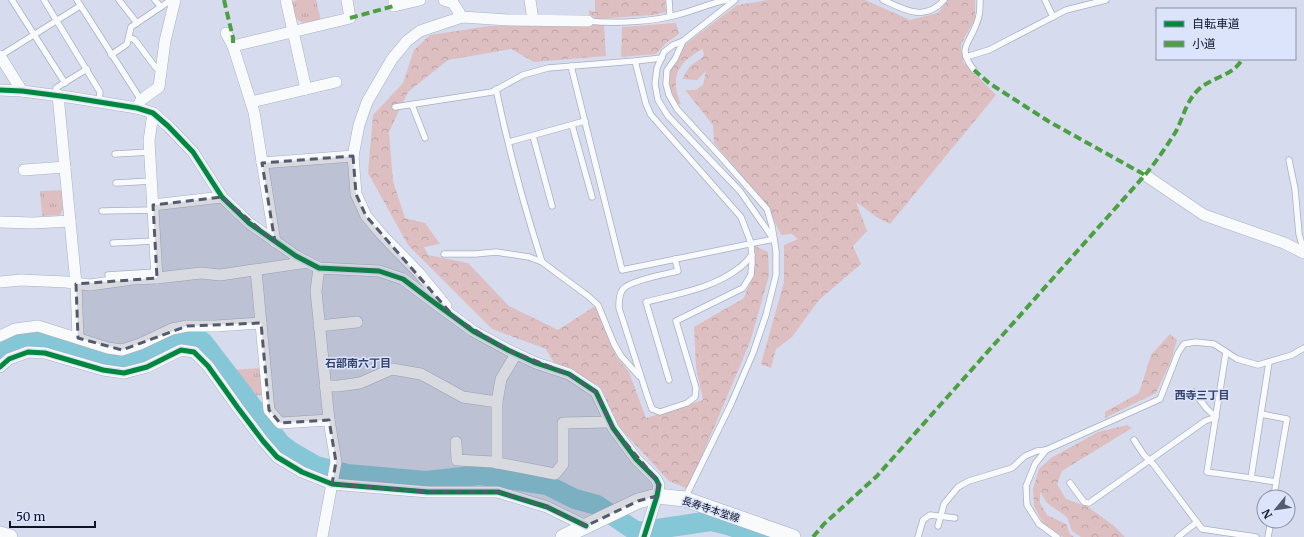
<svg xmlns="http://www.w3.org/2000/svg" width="1304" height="537" viewBox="0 0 1304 537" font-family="Merriweather,'Noto Sans JP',serif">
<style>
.grass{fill:url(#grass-tufts)}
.forest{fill:url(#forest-crowns)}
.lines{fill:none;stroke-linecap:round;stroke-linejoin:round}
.river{stroke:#85c6d7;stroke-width:20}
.lane-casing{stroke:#a9afc2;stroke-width:7}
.street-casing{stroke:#a9afc2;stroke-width:12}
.secondary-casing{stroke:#a9afc2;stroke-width:16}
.lane{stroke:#f9fafc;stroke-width:5.5}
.street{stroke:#f9fafc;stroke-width:11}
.secondary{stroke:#f9fafc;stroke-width:15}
.quiet{stroke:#4da042;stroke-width:4;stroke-dasharray:8 4;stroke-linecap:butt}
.cycleway-casing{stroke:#dce4fb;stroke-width:8}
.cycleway{stroke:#00873e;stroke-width:5}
.marked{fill:#555b6e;fill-opacity:0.2;stroke:#555b6e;stroke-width:3;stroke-dasharray:8 5;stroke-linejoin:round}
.labels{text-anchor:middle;stroke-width:3;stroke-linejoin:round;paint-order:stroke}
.street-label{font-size:10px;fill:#0f1529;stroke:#dce4fb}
.neighbourhood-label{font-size:11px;font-weight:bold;fill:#32406e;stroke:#dce4fb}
</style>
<defs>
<pattern id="grass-tufts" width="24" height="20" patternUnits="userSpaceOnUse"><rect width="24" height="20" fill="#ddbfc1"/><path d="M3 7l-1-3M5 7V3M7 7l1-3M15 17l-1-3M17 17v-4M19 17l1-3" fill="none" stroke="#bca3a6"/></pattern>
<pattern id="forest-crowns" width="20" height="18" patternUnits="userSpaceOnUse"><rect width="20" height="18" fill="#ddbfc1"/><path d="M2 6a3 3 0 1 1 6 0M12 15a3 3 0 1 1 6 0" fill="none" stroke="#bca3a6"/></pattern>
</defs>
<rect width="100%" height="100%" fill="#d6dcee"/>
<g class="grass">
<polygon points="297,0 316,0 321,20 303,23 295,18 291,2"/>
<polygon points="64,190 65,206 60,215 42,216 40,191"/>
<polygon points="260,368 263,395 250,396 230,370"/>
</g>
<g class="forest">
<polygon points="595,0 665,0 666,12 653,15 597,19 589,14 589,10 595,12"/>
<path d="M 769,0 L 865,0 L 910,20 L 938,13 L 948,0 L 975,0 L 975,19 L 961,44 L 963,62 L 996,95 L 890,224 L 878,218 L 856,202 L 867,231 L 853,246 L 861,264 L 819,300 L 792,337 L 776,349 L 771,368 L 761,364 L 784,282 L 784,245 L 798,239 L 792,234 L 781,235 L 768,207 L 714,143 L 713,125 L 685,90 L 696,90 L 703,85 L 706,71 L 697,80 L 682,79 L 690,66 L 703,57 L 704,53 L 702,49 C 678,63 669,77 681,104 L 678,104 L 670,90 L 669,66 L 687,43 L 737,5 Z"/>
<polygon points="676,23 679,34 666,43 656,54 621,57 622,27"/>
<polygon points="604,25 606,56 534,62 511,49 448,60 408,92 389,132 393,181 405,218 425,223 440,244 424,247 428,255 468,263 509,306 558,330 595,306 616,356 629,372 646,418 703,400 696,367 694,327 744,298 755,269 755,246 768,252 769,276 750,342 688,489 669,481 619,427 598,385 557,368 546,349 492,329 408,245 368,173 373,115 403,83 414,50 430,35 489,26"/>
<polygon points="1170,334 1177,340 1170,363 1156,393 1105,418 1105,412 1139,393 1151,355"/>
<polygon points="1127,425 1132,428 1062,471 1057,484 1066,499 1088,507 1113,525 1125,537 1081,537 1072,531 1067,517 1047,503 1040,492 1040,503 1047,515 1066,524 1070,534 1074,537 1063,537 1043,523 1034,506 1033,489 1039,469 1051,458 1098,432"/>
</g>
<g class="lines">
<path class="river" d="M 0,350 L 11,342 L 24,339 L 39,339 L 115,362 C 121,362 128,363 133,361 C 149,355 179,330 195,337 C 198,338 201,340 203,342 L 281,444 L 290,451 L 316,466 L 347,474 L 426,481 L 480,475 L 547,485 L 575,499 L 597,505 L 637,532 L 711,521 L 728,525 L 762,537"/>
<g class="lane-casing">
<g id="lane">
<polyline points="12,0 65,83"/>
<polyline points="44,0 100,92 99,102"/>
<polyline points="77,0 141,100"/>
<polyline points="119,0 137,23"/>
<polyline points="155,0 161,7"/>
<polyline points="669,0 670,16"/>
<polyline points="735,0 683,41 673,45 664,52 657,68 655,84 658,100 668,116 740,191 772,237"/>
<path d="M 883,0 C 905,10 925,22 944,0"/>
<polyline points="1045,0 1053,17"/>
<path d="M 588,21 C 614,24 654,22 680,14 C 696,10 710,3 727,0"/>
<polyline points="129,37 135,40 156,68 161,71"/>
<polyline points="683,41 675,59 667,70 666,84 669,95 677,109 721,157 767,209 772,226 776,251 776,275 766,315 753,353 731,404 685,498"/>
<polyline points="111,55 127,44 131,27 171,0"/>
<polyline points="0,56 80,6"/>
<polyline points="966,57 989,50 1066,10 1106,0"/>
<path d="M 635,61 L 646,104 L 651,115 L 741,217 L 751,243 L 752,262 L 751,275 L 743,288 L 676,321 L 696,388 L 695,397 L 687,403 L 660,412 L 652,409 L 647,395 L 619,308 C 619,301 619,294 623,289 C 629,281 666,274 678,271 L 675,259"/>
<polyline points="571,66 622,270 774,239"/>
<path d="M 974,70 C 957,48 968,46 976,25 C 980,16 980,9 980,0"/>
<path d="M 496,89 C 508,147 524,206 542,262"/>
<polyline points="58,95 56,88 87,69"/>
<polyline points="412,105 425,138"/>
<polyline points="395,107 492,92 523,75 548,68 635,61 662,58"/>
<polyline points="572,125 592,197"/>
<polyline points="533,136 552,206"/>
<polyline points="509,142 585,121"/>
<polyline points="115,154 150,152"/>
<polyline points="1289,160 1295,189 1299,234 1304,252"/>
<polyline points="116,183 152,181"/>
<polyline points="102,211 153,210"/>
<polyline points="113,243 155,241"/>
<polyline points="444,254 475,254 496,252 529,257 542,262 588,296 598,305 614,344 621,356 639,376"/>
<polyline points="108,275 156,272"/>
<polyline points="1226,352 1207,472 1251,478 1269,362"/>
<path d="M 669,380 L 646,302 C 677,294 714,288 739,268 C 744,265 748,259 752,255"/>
<polyline points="1134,440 1144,455 1154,465 1202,529 1256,537"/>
<polyline points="1251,478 1276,482 1287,419 1261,414"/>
<polyline points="1070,483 1084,502 1089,503 1205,421 1216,417 1207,409 1194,392"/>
<polyline points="1274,497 1276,482"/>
<polyline points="938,526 944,504 958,487 969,481 1012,468 1025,456 1037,451 1046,450"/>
<polyline points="918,537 923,520 930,515 955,518"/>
<polyline points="1057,537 1039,524 1027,505 1026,486 1035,464 1046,450 1160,399 1178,353 1184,344 1195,342 1214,344 1237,359 1258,365 1292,355 1304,348"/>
<polyline points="1178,537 1197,522"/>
<polyline points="1268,537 1271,521"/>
</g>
</g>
<g class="street-casing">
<g id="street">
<polyline points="286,0 306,89"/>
<polyline points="394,0 394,6 420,0"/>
<polyline points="444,0 453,3 462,17"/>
<polyline points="530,0 533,20"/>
<polyline points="226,33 233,46"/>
<polyline points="0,56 22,91"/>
<polyline points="0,90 22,91 68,97 137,108 153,113 168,126 193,152 222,197 249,223 296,256 319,268 379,271 403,279 428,298 473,331 508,350 536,363 569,374 596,392 613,428 636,459 656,479 659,485 657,496 644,537"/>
<polyline points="58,95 76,284 78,338"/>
<polyline points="251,102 336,82"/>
<polyline points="137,108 141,100 159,87 165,41 175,0"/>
<polyline points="153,113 149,141 157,278"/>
<polyline points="262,163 353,156"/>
<polyline points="24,170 65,167"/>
<polyline points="1145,175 1204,215 1284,243 1304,253"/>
<polyline points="153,205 222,197"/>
<polyline points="0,222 33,223 70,221"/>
<polyline points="275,242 254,112 233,46 350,18 347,0"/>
<polyline points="319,268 316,291 329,420 336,462 322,537"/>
<polyline points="256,270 269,410 280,423 329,420"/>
<polyline points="0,282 21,280 66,282 90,285 133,279 157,278 201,273 220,275 308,262"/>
<polyline points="446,306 419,273 382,235 366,216 356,194 353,156 359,125 367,102 392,59 407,41 420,31 462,17 508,20 588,21"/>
<polyline points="319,326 357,322"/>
<polyline points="0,336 15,329 38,326 108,348 122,350 140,344 172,329 187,326 216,326 261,323"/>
<polyline points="0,367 9,359 28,352 45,353 103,370 124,373 147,367 181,350 194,352 208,366 238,408 263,441 277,457 302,472 332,484 428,492 498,492 547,507 586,526"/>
<polyline points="325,386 338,386 360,383 392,369 421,374 463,397 497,402"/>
<polyline points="456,442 457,460 493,462 555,474 563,464 563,423 610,422"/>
<polyline points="497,463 497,402 501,379 516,354"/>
</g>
</g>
<g class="secondary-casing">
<g id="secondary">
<polyline points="0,534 10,537"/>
<polyline points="563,537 638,501 657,496 685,499 793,537"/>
</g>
</g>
<use href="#lane" class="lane"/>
<use href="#street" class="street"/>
<use href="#secondary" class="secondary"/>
<g class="quiet">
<polyline points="224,0 233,38 233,46"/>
<polyline points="350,18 394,6"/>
<polyline points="974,70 989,83 1048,121 1145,175"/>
<path d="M 813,537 L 824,524 L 877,476 L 1145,175 C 1156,162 1166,147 1175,133 C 1183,119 1186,101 1198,90 C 1211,77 1234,76 1242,59"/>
</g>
<g class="cycleway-casing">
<g id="cycleway">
<polyline points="0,90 22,91 68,97 137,108 153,113 168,126 193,152 222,197 249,223 296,256 319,268 379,271 403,279 428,298 473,331 508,350 536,363 569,374 596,392 613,428 636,459 656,479 659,485 657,496 644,537"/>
<polyline points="0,367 9,359 28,352 45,353 103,370 124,373 147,367 181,350 194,352 208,366 238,408 263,441 277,457 302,472 332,484 428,492 498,492 547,507 586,526"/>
</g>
</g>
<use href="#cycleway" class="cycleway"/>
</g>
<path class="marked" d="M 353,156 L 356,194 L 366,216 L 455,318 L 508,350 L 569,374 L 596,392 L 613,428 L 658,481 L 657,496 L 638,501 L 586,526 L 547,507 L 498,492 L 428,492 L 332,484 L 336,462 L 329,420 L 280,423 L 269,410 L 261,323 L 187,326 L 122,350 L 78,338 L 76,284 L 157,278 L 153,205 L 222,197 L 275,242 L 262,163 Z"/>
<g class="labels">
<g class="street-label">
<text transform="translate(711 509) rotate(18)" y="4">長寿寺本堂線</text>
</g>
<g class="neighbourhood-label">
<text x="358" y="367">石部南六丁目</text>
<text x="1202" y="399">西寺三丁目</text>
</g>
</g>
<rect x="1156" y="8" width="140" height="52" fill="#dce4fb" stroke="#8a91a7"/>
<rect x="1164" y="21" width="20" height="6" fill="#00873e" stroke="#8a91a7"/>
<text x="1192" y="28" font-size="12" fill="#0f1529">自転車道</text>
<rect x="1164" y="41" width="20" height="6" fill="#4da042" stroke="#8a91a7"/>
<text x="1192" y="48" font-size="12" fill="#0f1529">小道</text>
<g transform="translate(1276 509) rotate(241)"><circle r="19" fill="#dce4fb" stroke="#8a91a7"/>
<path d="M0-3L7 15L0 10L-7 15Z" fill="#555b6e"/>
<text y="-6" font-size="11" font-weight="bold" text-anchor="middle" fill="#0f1529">N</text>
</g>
<path d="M10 521v6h85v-6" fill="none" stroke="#0f1529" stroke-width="2"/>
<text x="16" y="521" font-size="12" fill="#0f1529" stroke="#dce4fb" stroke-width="3" paint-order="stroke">50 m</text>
</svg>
